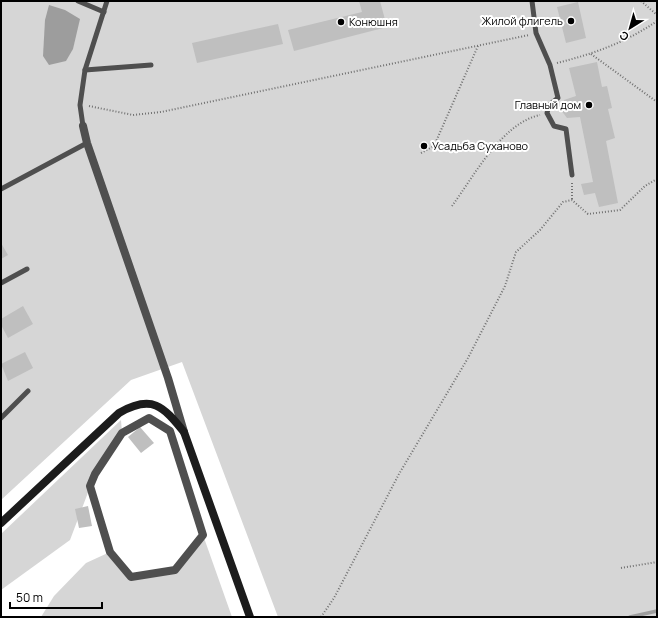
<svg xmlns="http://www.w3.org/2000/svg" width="658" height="618" viewBox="0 0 658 618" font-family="Manrope,sans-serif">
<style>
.green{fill:#d6d6d6}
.water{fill:#9d9d9d}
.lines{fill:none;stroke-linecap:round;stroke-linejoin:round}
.stream{stroke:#9d9d9d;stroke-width:3.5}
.building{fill:#bfbfbf}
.path{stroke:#717171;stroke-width:2;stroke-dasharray:1 2;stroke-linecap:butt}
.service{stroke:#4f4f4f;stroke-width:5}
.minor{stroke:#4f4f4f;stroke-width:8}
.secondary{stroke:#1c1c1c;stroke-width:8}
.poi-dot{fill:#000;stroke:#fff;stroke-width:1.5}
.labels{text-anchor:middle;stroke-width:4;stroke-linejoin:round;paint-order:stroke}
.poi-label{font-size:11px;fill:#000;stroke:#fff;text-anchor:end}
</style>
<rect width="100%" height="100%" fill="#fff"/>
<g class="green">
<polygon points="1,1 657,1 657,617 278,617 182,362 131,380 1,500"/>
<polygon points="121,420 122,433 95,474 70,540 1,590 1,534"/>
<polygon points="203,535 232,617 41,617 54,596 86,563 110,552 131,577 175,570"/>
</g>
<polygon class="water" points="49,5 65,10 80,19 73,49 66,61 49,65 43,56 45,20"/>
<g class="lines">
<polyline class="stream" points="630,617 657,611"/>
</g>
<g class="building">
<polygon points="359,1 380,1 387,27 294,51 288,30 362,12"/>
<polygon points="578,2 586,38 566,43 557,7"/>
<polygon points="278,24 283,44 197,63 192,43"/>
<polygon points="597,62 602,87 607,86 612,108 608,109 615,138 606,141 618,203 599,207 595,193 584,195 581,184 593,182 580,117 567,118 561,110 564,100 576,96 569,68"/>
<polygon points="1,243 8,255 1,259"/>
<polygon points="23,306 33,324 8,338 1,325 1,319"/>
<polygon points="25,352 33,368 8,381 1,364"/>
<polygon points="140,427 154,443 141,453 128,437"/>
<polygon points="88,506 92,526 79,528 75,509"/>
</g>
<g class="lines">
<g class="path">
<polyline points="641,1 657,15"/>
<polyline points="591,54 657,102"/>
<path d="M 557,63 C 593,54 627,42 657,21"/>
<polyline points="89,106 133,115 161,112 529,35"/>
<polyline points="421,153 434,146 478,46"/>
<polyline points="572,183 572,200"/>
<path d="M 452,206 C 474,176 502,123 540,115"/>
<polyline points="621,568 657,562"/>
<polyline points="321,617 334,598 399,474 468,358 505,286 516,252 540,230 563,202 572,200 588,214 620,210 645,186 657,179"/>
</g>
<g class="service">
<polyline points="78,1 104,12"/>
<polyline points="532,1 536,33 550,65 558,98 549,105 547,113 554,126 566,129 572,175"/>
<polyline points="85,70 151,65"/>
<polyline points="83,126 80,105 85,70 107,1"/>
<polyline points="1,189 87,143"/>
<polyline points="1,283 27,269"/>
<polyline points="1,418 28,391"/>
</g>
<g class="minor">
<polyline points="83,126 87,143 168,378 184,432"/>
<polygon points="149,418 170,431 203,535 175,570 131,577 110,552 90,486 95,474 122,433"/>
</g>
<path class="secondary" d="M 1,523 L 119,413 C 152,394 163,406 184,432 L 250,617"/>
</g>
<g class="poi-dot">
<circle cx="571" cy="21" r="4"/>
<circle cx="341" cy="22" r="4"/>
<circle cx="589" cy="105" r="4"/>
<circle cx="424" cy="146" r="4"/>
</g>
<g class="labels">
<g class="poi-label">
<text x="563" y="25">Жилой флигель</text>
<text x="349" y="26" text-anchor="start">Конюшня</text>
<text x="581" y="109">Главный дом</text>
<text x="432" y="150" text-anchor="start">Усадьба Суханово</text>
</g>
</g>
<rect width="658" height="618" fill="none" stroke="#000000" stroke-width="4"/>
<g transform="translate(630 28) rotate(217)" stroke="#ffffff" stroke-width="3" paint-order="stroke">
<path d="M0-3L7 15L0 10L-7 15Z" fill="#000000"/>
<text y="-6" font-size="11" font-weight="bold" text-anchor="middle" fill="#000000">С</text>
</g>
<path d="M10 602v6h92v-6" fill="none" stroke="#000000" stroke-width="2"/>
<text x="16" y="602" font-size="12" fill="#000000" stroke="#ffffff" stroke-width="3" paint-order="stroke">50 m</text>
</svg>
